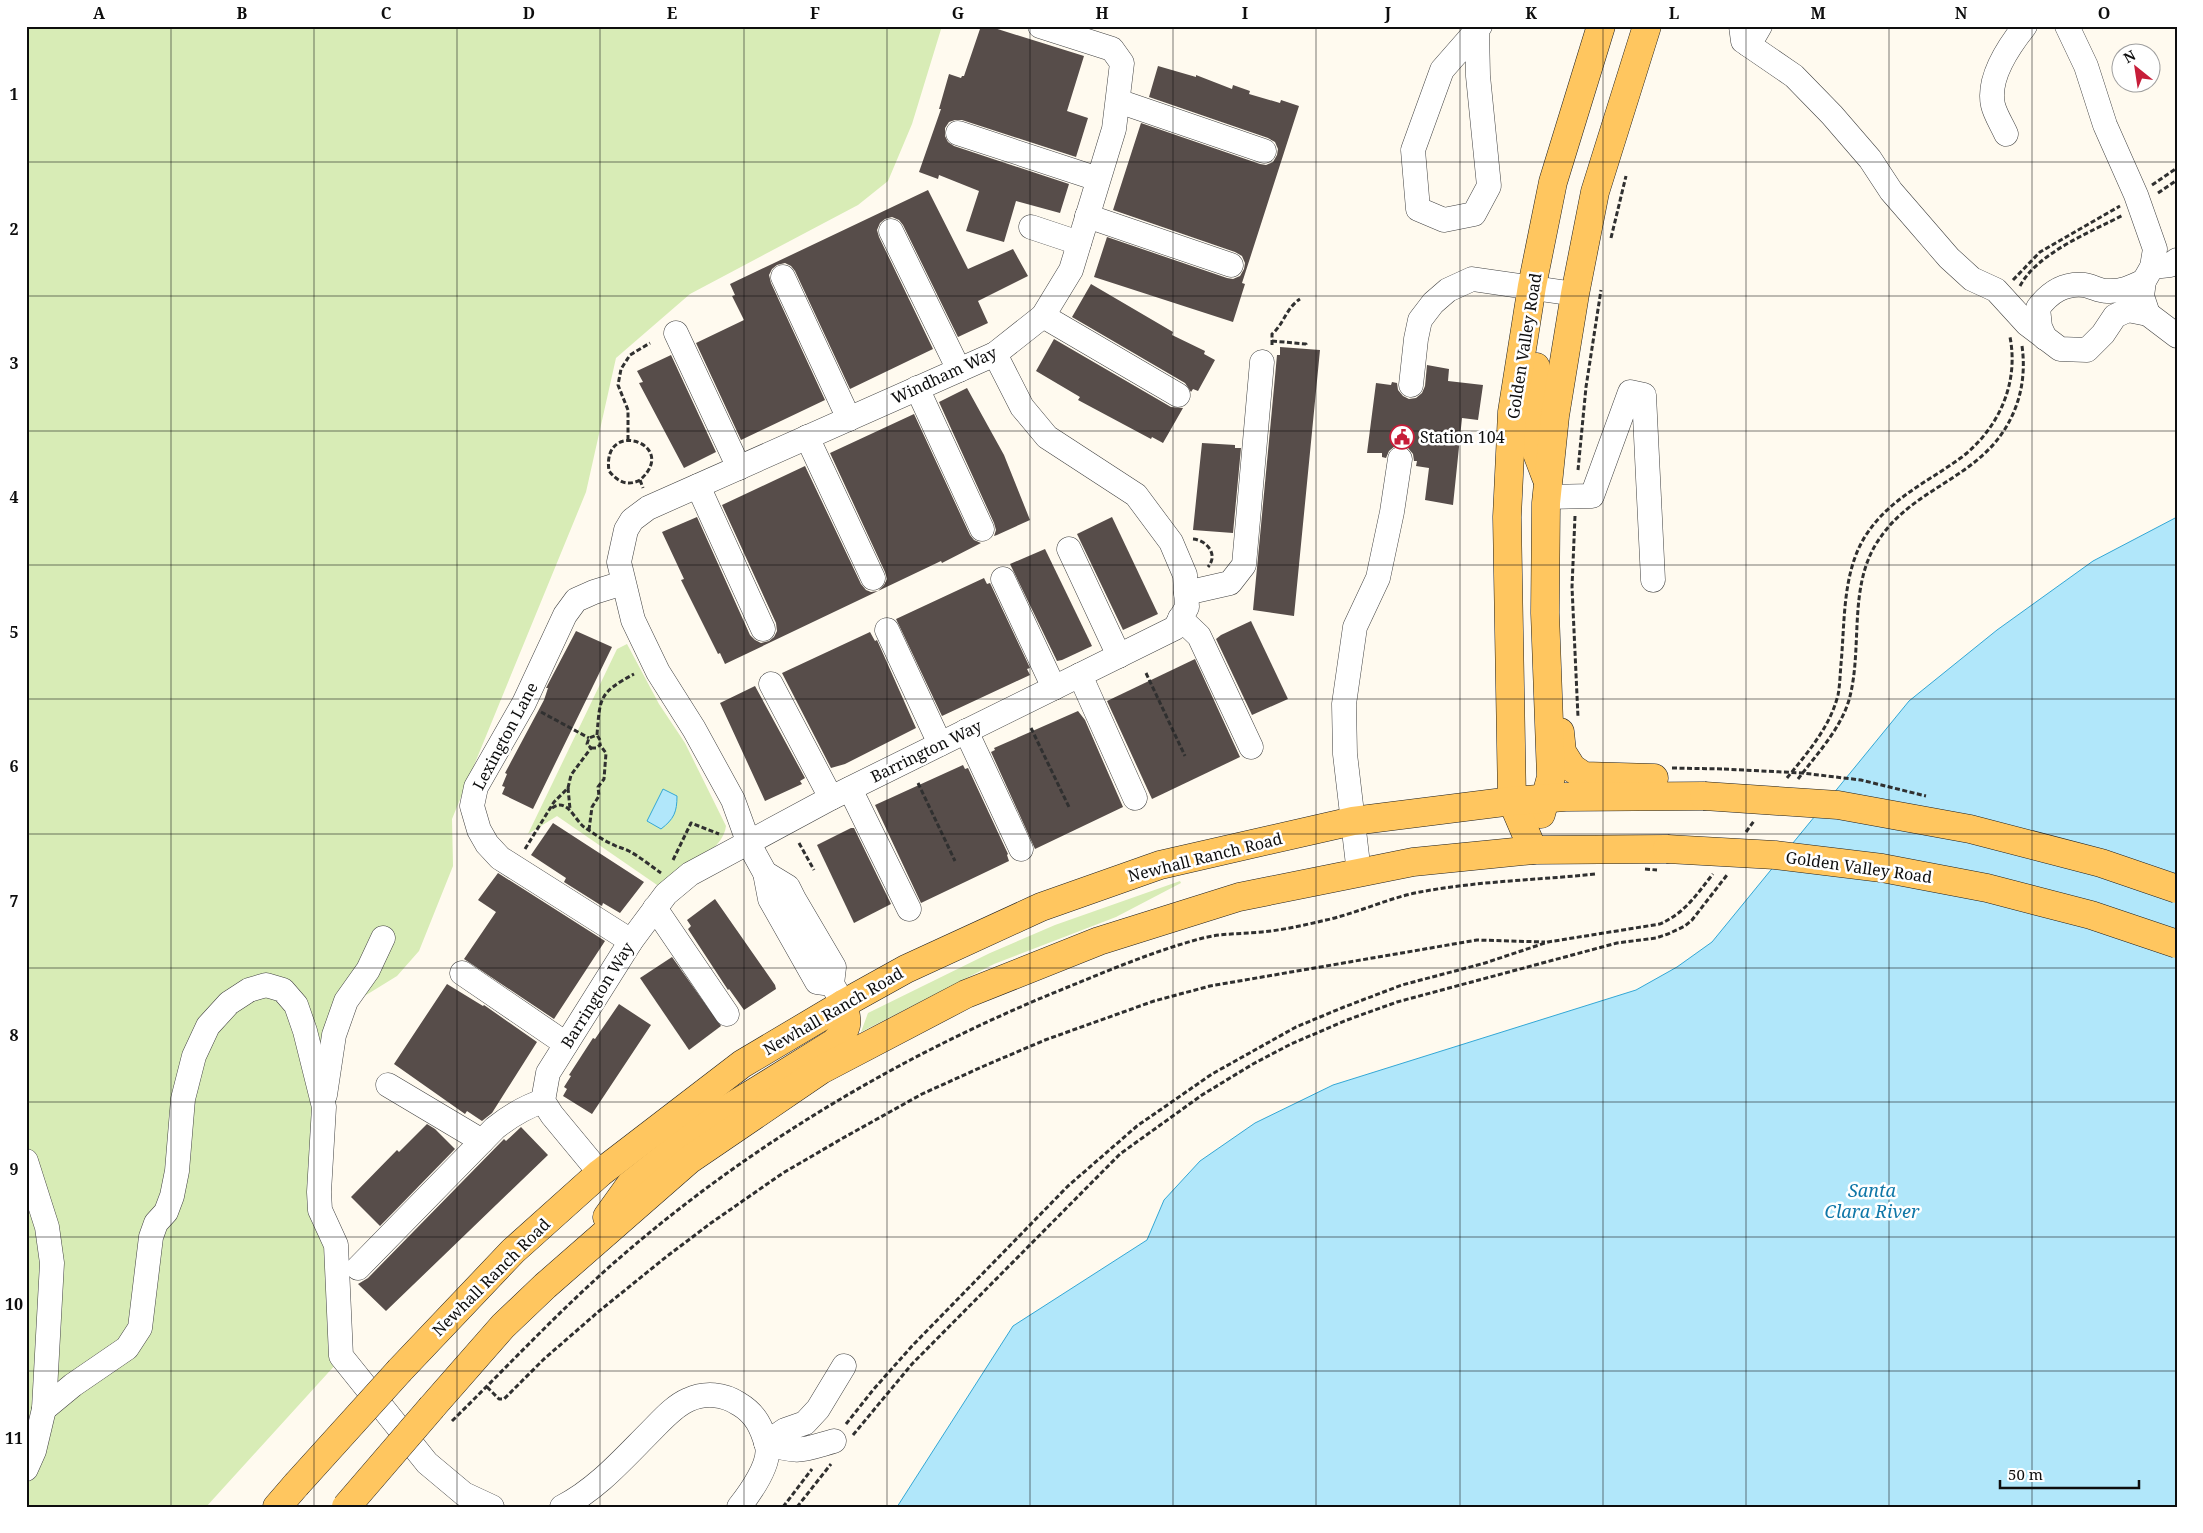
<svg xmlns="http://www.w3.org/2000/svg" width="2203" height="1533" viewBox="0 0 2203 1533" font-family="'Noto Serif',serif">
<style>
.green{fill:#d8ecb6}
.water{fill:#b1e7fa;stroke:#33a7d5}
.building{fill:#574d4a}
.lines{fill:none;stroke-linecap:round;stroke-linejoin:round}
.minor-casing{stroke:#414141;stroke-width:25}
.major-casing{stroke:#1f1f1f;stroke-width:29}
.path{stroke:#303030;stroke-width:3;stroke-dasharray:5 2.5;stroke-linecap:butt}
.minor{stroke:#fff;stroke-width:24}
.major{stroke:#ffc65f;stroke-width:28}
.major-bridge-casing{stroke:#1f1f1f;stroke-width:29;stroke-linecap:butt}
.path-bridge{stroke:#303030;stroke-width:3;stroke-dasharray:5 2.5;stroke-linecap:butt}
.major-bridge{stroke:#ffc65f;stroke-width:28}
.grid{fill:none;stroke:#0e0e0e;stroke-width:1;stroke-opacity:0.55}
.labels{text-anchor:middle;stroke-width:5;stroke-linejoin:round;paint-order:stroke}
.street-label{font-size:16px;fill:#0e0e0e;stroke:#fff}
.poi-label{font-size:16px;fill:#0e0e0e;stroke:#fff;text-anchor:start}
.water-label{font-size:18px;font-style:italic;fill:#0f77a8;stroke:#fff}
.neatline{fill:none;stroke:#0e0e0e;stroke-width:2}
.grid-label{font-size:16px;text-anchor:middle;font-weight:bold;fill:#0e0e0e}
</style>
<rect width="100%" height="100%" fill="#fffaef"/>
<g class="green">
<polygon points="26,26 942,26 912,124 888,181 858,205 690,294 616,358 586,492 452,819 453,866 419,951 397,976 358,1000 345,1025 324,1197 347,1352 206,1507 26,1507"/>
<path d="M 627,644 L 659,704 L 685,743 L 726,826 C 724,850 679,874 660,887 L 557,816 L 528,834 L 617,649 Z"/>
<polygon points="1180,881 1181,883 1116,917 994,964 861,1032 868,1013 990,953 1055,925"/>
</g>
<g class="water">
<polygon points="2177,517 2177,1507 897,1507 1013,1326 1147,1240 1164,1200 1200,1161 1255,1123 1333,1085 1636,990 1677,967 1712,942 1909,701 1997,630 2093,561"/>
<path d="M 663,789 L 677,796 C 677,812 674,819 661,829 L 647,821 Z"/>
</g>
<g class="building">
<polygon points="981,26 988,26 1084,56 1067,111 1088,118 1076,157 962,120 955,120 949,122 945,128 945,136 948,142 954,146 1069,184 1060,213 1016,201 1004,242 966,231 979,191 939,175 938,179 919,172 941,109 939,109 949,74 961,78 962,76 964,76"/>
<polygon points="1158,66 1196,77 1196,75 1232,89 1233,85 1250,91 1249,94 1280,103 1281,100 1299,106 1242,283 1245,284 1233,322 1094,277 1107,237 1227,278 1233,279 1240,276 1244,269 1245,263 1242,256 1235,252 1113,210 1141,123 1260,164 1266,165 1273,162 1277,155 1278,149 1275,142 1268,138 1149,97"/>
<polygon points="928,190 968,269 1013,249 1028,276 978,301 988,323 958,337 903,225 899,220 892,217 885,219 880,223 877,230 879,237 933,349 850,389 795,271 791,266 785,263 777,265 772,269 769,275 771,283 825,400 741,440 696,343 744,320 732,296 735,295 730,284"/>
<polygon points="1091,284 1173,332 1172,335 1205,351 1204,354 1215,360 1198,391 1193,389 1191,392 1185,383 1072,317"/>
<polygon points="1054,339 1171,407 1183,408 1163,443 1152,437 1151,439 1078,400 1080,397 1036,371"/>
<polygon points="1280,347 1320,350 1294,616 1253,610 1272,409 1277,355 1280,355"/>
<polygon points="671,355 716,452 684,468 639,383 643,382 637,371"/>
<polygon points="1427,365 1449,369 1448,381 1483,385 1478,420 1462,418 1453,505 1425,500 1429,468 1416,466 1417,461 1414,461 1413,454 1408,448 1402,445 1395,446 1389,451 1386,458 1382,457 1382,453 1367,453 1376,383 1391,385 1392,382 1397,383 1398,390 1403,396 1409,399 1416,398 1422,393 1425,386"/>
<polygon points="967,388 1004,455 1030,520 997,535 994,536 996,530 994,523 939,402"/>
<polygon points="914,414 970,535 974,540 981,543 942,563 941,561 725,664 720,653 718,654 681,580 684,579 662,532 697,517 750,635 755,640 761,643 769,641 774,637 777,631 776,623 722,505 805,466 861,584 866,590 871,592 878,591 884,585 887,579 885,572 830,453"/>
<polygon points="1202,443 1235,445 1235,448 1241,448 1233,533 1193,530"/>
<polygon points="1112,517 1158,614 1123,630 1077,534"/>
<polygon points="1045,549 1092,646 1062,660 1057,661 1010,564"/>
<polygon points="984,578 987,584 990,583 1030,668 1027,669 1030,675 942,716 896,619"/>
<polygon points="1251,621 1288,699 1252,715 1216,639 1221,635"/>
<polygon points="576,631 612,647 533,809 502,794 505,787 502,786 507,774 505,773 544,700 548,688 546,688"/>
<polygon points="870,632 875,641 877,640 916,728 845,764 831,768 782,673"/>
<polygon points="1195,659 1240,757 1152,799 1107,701"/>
<polygon points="755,686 805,778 800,781 802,784 765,801 720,703"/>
<polygon points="1078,711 1085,720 1123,807 1035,849 991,752 995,750 994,748"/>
<polygon points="963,765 965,769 968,768 1008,854 1007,855 1009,861 921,903 875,805"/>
<polygon points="553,823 644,882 620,913 603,903 602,906 564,882 566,878 531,855"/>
<polygon points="851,828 854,828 891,904 854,923 817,845"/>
<polygon points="498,873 605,941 554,1019 464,959 496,912 478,900"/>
<polygon points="715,899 775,985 776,989 744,1010 729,989 728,990 688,929 691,926 687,920"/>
<polygon points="672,957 721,1026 689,1050 640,978"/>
<polygon points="447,984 483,1006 484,1005 537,1042 492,1113 482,1121 467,1111 465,1114 394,1064"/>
<polygon points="619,1004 651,1025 592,1114 563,1096 567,1089 564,1087 571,1076 569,1075 593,1038 595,1039"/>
<polygon points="427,1124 435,1129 455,1149 380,1226 351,1197 397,1150 399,1152"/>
<polygon points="521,1127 548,1155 386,1311 358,1284 368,1278 504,1139 506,1141"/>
</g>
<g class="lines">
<g class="minor-casing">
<g id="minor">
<polyline points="1741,26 1743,41 1794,76 1832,115 1870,159 1891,191 1917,221 1949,258 1972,279 1996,290 2027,324 2060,349 2087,350 2103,334 2115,316 2128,310 2148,314 2177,336"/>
<polyline points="2067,26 2086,66 2105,125 2136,195 2155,249 2152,267 2144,281 2142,296 2148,314"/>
<polyline points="1477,30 1478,76 1489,186 1474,214 1444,220 1418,209 1413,150 1442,70 1477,30 1480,26"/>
<polyline points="1749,45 1760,26"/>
<polyline points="1118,101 1264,151"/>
<polyline points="958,133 1098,179"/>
<path d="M 2006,134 C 2002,125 1995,114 1993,105 C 1987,78 2009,46 2025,26"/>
<polyline points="1087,216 1231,265"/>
<polyline points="1031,227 1079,243"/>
<polyline points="891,231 959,370"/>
<polyline points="2152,267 2170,265 2177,260"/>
<polyline points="783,277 849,419"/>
<polyline points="1043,316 1178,395"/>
<polyline points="676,333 739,468"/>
<path d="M 2045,338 L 2040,327 L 2038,308 C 2050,292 2064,283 2084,285 C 2092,286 2099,291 2107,291 C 2121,292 2132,287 2144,281"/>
<polyline points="1411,385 1416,339 1420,320 1433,303 1448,290 1472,279 1575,294"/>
<polyline points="917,388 982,529"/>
<polyline points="807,437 873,578"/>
<polyline points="698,486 763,629"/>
<polyline points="1546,497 1592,496 1630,392 1644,395 1653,580"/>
<polyline points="1069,549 1119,656"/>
<polyline points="1003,579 1054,688"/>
<polyline points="623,583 594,592 576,600 565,615 524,703 476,787 472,806 479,830 487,844 500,858 631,941"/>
<polyline points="1186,593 1230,583 1244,565 1262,362"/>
<polyline points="1180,618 1199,636 1251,747"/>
<polyline points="887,630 940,744"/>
<polyline points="1080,675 1135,798"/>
<polyline points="771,684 831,798"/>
<polyline points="966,731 1021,849"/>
<polyline points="850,789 909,909"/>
<polyline points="765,873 788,887 794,899 834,967 832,984 840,998"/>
<polyline points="1359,873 1345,754 1344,704 1355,627 1378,578 1392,512 1400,459"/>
<polyline points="655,908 727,1014"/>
<polyline points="462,973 566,1044"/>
<polyline points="832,984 817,982 770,899 765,873 749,844 733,800 694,729 658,672 633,620 619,562 626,530 632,520 648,508 995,354 1043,316 1071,270 1114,129 1122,63 1112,49 1040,26"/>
<polyline points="388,1085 482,1141"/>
<polyline points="325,1095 334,1035 346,1001 368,970 383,938"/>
<polyline points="26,1161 47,1227 52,1263 44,1409 34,1451 26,1469"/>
<polyline points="600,1173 552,1115 543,1101 548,1073 631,941 666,894 690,874 831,798 1175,628 1187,607 1185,575 1171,542 1136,495 1047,437 1022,407 995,354"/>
<path d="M 358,1268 L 495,1128 C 510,1116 525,1107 543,1101"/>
<polyline points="44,1409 73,1385 127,1348 140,1328 151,1237 156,1223 166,1212 172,1196 177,1171 183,1099 194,1056 208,1026 229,1003 249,990 266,985 283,990 296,1005 305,1031 324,1107 319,1192 320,1210 336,1245 341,1356 427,1463 464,1494 492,1507"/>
<path d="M 834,1441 C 802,1450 799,1454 766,1443 L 785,1430 L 805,1423 L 818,1409 L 844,1366"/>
<path d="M 562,1507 C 597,1489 623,1459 651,1431 C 662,1420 674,1406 688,1400 C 705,1392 724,1394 739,1404 C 756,1414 762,1428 767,1446 C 771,1464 750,1493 739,1507"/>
</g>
</g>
<g class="major-casing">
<g id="major">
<polyline points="1536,367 1533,395 1532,440 1546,477"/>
<polyline points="1560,732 1562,752 1572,768 1584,776 1654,778"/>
<polyline points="1541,814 1551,777 1545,613 1546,503 1555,416 1575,294 1595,192 1647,26"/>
<polyline points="1533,850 1512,801 1507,517 1512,412 1532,286 1553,182 1601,26"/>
<path d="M 607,1217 L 630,1185 L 721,1113 L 834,1043 C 848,1029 849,1023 843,1004"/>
<polyline points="400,1370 513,1251 600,1173 742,1064 843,1004 906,969 1041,907 1160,865 1353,821 1512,801 1565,797 1704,796"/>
<polyline points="432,1407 503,1326 545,1286 689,1160 821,1070 966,994 1099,941 1239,897 1413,862 1533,850 1667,849"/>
<polyline points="277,1507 296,1485"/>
</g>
</g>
<g class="path">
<polyline points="2152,185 2177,168"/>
<polyline points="2158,193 2177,180"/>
<polyline points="1611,238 1626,176"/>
<polyline points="2013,280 2040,252 2120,206"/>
<path d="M 2020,286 C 2037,253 2091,232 2123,215"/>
<polyline points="1272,341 1306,344 1306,347"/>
<path d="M 1272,345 L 1272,334 C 1284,324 1286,308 1300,299"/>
<polyline points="628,440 628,410 618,385 621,369 630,355 650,343"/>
<polyline points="1578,470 1586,387 1601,290"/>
<path d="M 640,480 C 627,487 617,481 609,471 C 601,417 681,444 640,480 L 643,488"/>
<polyline points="1575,516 1572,587 1578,717"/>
<path d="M 1193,539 C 1206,540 1219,554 1208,567"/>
<polyline points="1146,673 1185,756"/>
<polyline points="541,712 589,738"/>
<polyline points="1031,728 1069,807"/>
<polyline points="591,748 596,748 600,745 600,740 597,735"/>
<polyline points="1672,768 1724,769"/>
<path d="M 1787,778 C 1808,752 1830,727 1838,695 C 1840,685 1840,674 1841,664 C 1845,622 1842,572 1866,535 C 1890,498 1928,482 1962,457 C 1999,428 2019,383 2010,337"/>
<path d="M 1798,779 C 1816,755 1840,730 1849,700 C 1863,650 1848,590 1876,544 C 1913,483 1987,480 2015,409 C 2023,389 2025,367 2022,346"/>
<polyline points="918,783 955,861"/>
<polyline points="568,788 570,809"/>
<path d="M 552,808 C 567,797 574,819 584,827 C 593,833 604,841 614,845 C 619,848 624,848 629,851 C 640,857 651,866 661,873"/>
<polyline points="589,830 592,807 599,796 598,787 604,779 606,753 600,745"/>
<polyline points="1746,832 1754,821"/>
<polyline points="799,843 814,870"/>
<path d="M 525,849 L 554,802 L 568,788 L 571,775 L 591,748 L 587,744 L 589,738 L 597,735 C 600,697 599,693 634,674"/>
<polyline points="673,860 691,823 719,834"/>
<polyline points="487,1387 499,1399 504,1399 544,1359 598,1312 666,1257 711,1223 783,1173 843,1138 922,1094 984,1066 1045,1040 1154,1001 1210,986 1477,940 1545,942"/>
<path d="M 452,1421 C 507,1367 559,1311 616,1261 C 750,1144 904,1053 1068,987 C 1112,969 1157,950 1203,938 C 1223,933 1242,934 1262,932 C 1283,930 1305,925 1326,920 C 1358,913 1388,898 1420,892 C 1478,881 1538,880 1596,874"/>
<path d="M 846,1424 L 873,1390 L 912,1346 L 1068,1186 L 1137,1126 L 1212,1074 L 1296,1027 L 1344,1007 L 1402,985 L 1485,963 L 1548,942 L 1660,924 C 1686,912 1696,895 1713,874"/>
<polyline points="853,1435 912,1364 1120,1154 1202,1095 1253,1064 1291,1044 1347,1020 1397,1002 1617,943 1656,938 1668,934 1685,926 1692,920 1727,875"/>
<polyline points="783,1507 812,1469"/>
<polyline points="797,1507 831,1464"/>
</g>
<use href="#minor" class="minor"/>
<use href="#major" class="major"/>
<g class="major-bridge-casing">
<g id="major-bridge">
<polyline points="1704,796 1838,805 1970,829 2101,863 2177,889"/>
<polyline points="1667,849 1775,855 1882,868 1987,888 2091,915 2177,944"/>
<polyline points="296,1485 400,1370"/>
<polyline points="346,1507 432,1407"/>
</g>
</g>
<g class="path-bridge">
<polyline points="1724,769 1802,773 1861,780 1926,796"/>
<polyline points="1645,869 1657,870"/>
</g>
<use href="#major-bridge" class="major-bridge"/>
</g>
<path class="grid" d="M 171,26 L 171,1507M 314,26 L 314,1507M 457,26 L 457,1507M 600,26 L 600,1507M 744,26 L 744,1507M 887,26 L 887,1507M 1030,26 L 1030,1507M 1173,26 L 1173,1507M 1316,26 L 1316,1507M 1460,26 L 1460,1507M 1603,26 L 1603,1507M 1746,26 L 1746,1507M 1889,26 L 1889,1507M 2032,26 L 2032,1507M 26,162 L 2177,162M 26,296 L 2177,296M 26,431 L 2177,431M 26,565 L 2177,565M 26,699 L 2177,699M 26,834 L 2177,834M 26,968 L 2177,968M 26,1102 L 2177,1102M 26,1237 L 2177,1237M 26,1371 L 2177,1371"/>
<defs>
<g id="civic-ring" transform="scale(1.25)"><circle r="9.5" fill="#fff" stroke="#c71d39" stroke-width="1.5"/><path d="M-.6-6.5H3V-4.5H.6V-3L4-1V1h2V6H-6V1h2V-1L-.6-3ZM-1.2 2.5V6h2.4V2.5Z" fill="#c71d39"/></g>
</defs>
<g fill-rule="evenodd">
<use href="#civic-ring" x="1402" y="437"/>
</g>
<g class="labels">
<g class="street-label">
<text transform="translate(1524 346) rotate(-81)" y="6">Golden Valley Road</text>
<text transform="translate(944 375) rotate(-25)" y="6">Windham Way</text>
<text transform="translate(505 736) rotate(-62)" y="6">Lexington Lane</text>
<text transform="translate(926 751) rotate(-26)" y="6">Barrington Way</text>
<text transform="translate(1205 857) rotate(-14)" y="6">Newhall Ranch Road</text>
<text transform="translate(1859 867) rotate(8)" y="6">Golden Valley Road</text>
<text transform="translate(597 995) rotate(-58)" y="6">Barrington Way</text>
<text transform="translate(833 1011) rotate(-30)" y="6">Newhall Ranch Road</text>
<text transform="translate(491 1277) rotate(-45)" y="6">Newhall Ranch Road</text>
</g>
<g class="poi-label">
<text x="1420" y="443">Station 104</text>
</g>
<g class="water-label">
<text x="1872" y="1197">Santa<tspan x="1872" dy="21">Clara River</tspan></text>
</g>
</g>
<rect width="2203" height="1533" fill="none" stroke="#ffffff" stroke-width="55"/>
<g transform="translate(2136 68) rotate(330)"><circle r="24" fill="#ffffff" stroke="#9f9f9f"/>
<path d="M0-4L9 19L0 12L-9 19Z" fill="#c71d39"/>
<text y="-8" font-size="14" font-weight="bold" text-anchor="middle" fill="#0e0e0e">N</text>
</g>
<path d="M2000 1480v8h139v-8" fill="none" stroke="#0e0e0e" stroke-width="2.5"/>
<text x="2008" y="1480" font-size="15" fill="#0e0e0e" stroke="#ffffff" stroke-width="4" paint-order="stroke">50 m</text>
<rect x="28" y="28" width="2148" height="1478" class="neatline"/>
<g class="grid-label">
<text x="99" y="19">A</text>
<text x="242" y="19">B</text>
<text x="386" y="19">C</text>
<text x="529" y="19">D</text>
<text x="672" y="19">E</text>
<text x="815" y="19">F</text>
<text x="958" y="19">G</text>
<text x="1102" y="19">H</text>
<text x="1245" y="19">I</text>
<text x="1388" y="19">J</text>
<text x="1531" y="19">K</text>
<text x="1674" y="19">L</text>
<text x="1818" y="19">M</text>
<text x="1961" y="19">N</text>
<text x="2104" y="19">O</text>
<text x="14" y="100">1</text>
<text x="14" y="235">2</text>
<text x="14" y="369">3</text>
<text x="14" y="503">4</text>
<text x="14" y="638">5</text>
<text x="14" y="772">6</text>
<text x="14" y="907">7</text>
<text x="14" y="1041">8</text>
<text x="14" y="1175">9</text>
<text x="14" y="1310">10</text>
<text x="14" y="1444">11</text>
</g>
</svg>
